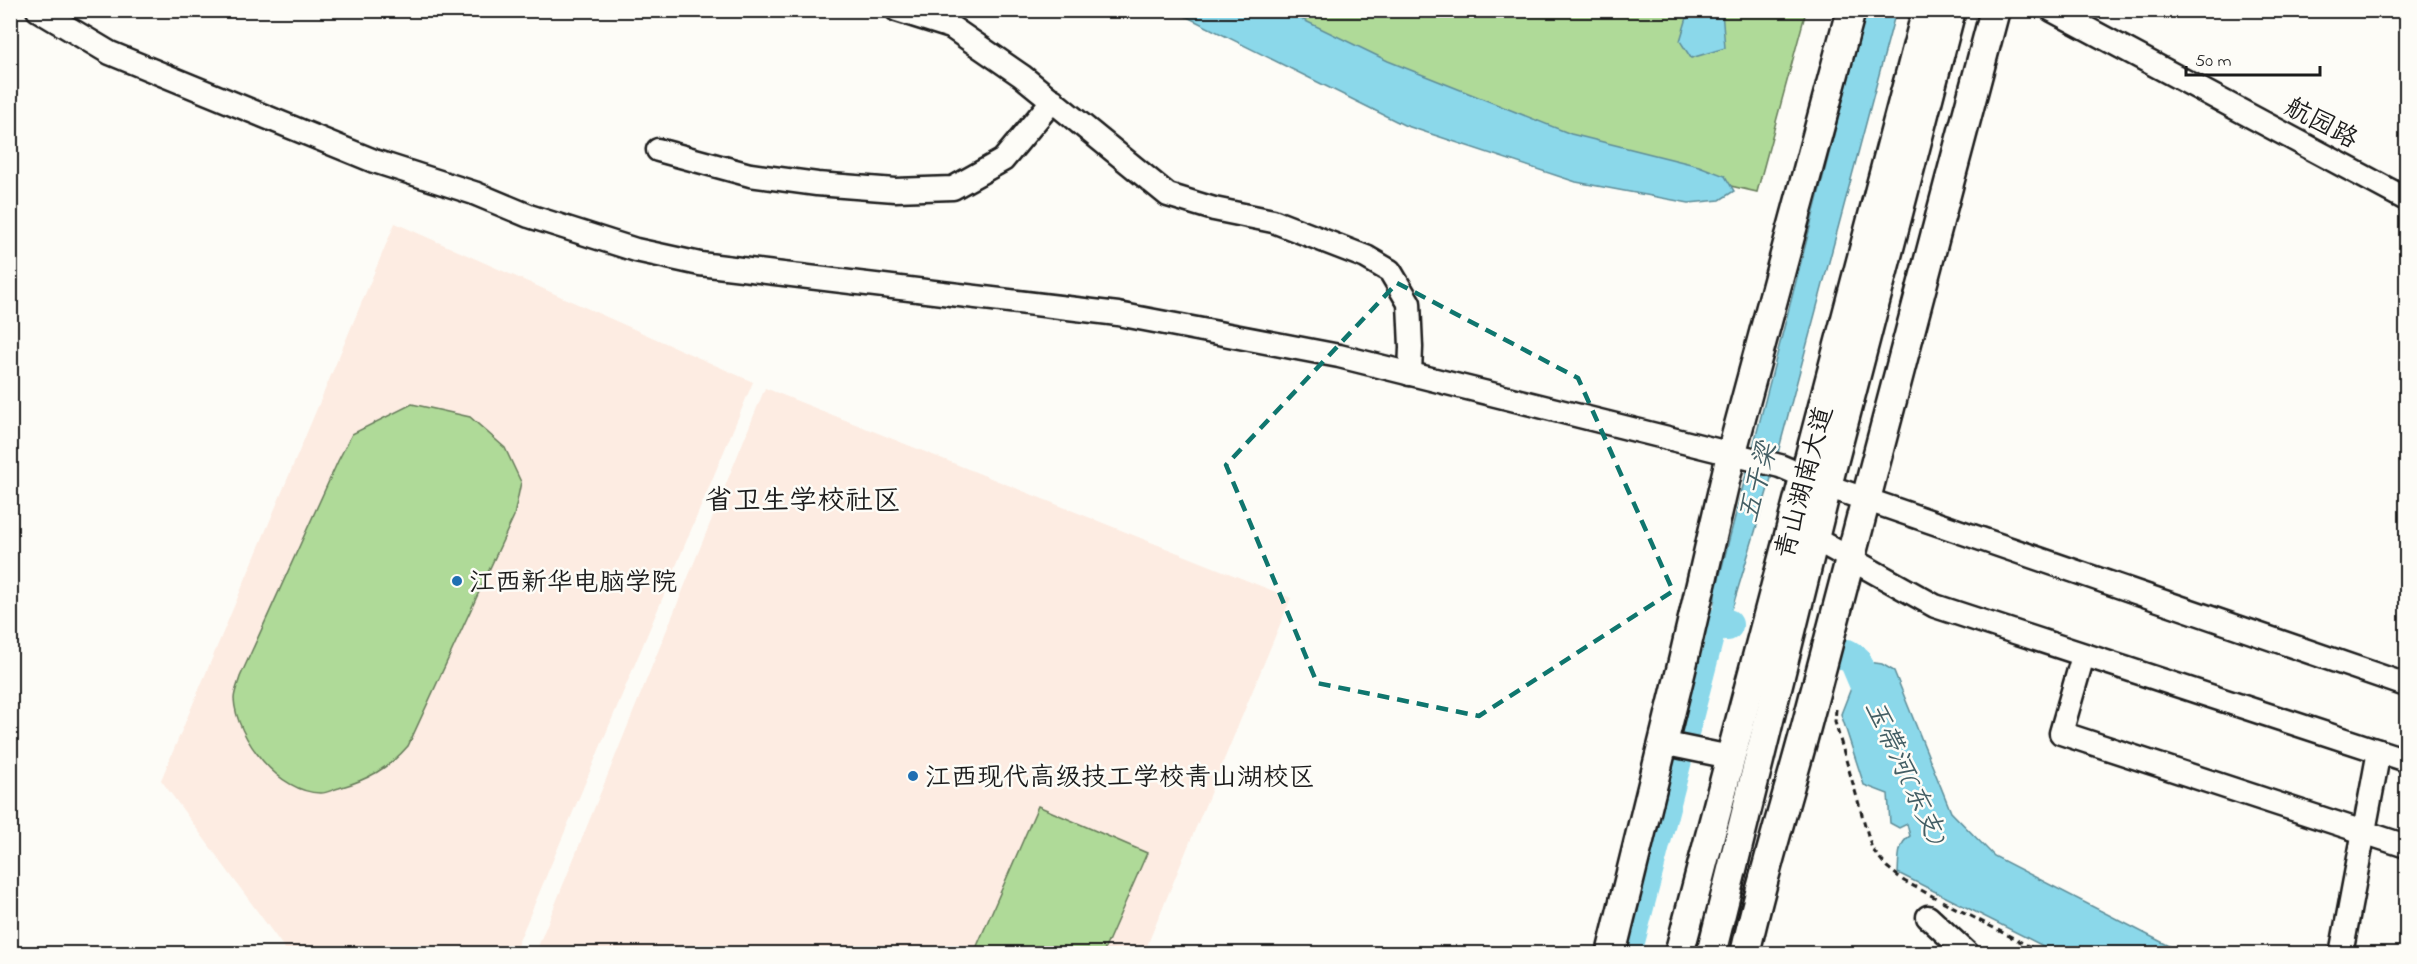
<svg xmlns="http://www.w3.org/2000/svg" width="2417" height="964" viewBox="0 0 2417 964" font-family="'Indie Flower','LXGW WenKai TC',sans-serif">
<style>
.built{fill:#fdece2}
.green{fill:#afda98;stroke:#667b5a;stroke-width:1.5}
.water{fill:#8bd8ea;stroke:#5f8d98;stroke-width:1.5}
.lines{fill:none;stroke-linecap:round;stroke-linejoin:round}
.canal{stroke:#8bd8ea;stroke-width:18}
.river{stroke:#8bd8ea;stroke-width:32}
.minor-casing{stroke:#1c1c1c;stroke-width:27}
.major-casing{stroke:#1c1c1c;stroke-width:33}
.path{stroke:#1c1c1c;stroke-width:3;stroke-dasharray:6 4.5;stroke-linecap:butt}
.minor{stroke:#fdfcf7;stroke-width:22}
.major{stroke:#fdfcf7;stroke-width:28}
.marked{fill:none;stroke:#0f766e;stroke-width:4.5;stroke-dasharray:12 8;stroke-linejoin:round}
.poi-dot{fill:#1f6fb2;stroke:#fdfcf7;stroke-width:2}
.labels{text-anchor:middle;stroke-width:5;stroke-linejoin:round;paint-order:stroke}
.street-label{font-size:26px;fill:#1c1c1c;stroke:#fdfcf7}
.poi-label{font-size:26px;fill:#1c1c1c;stroke:#fdfcf7;text-anchor:start}
.water-label{font-size:27px;font-style:italic;fill:#435e64;stroke:#fdfcf7}
.quarter-label{font-size:28px;fill:#1c1c1c;stroke:#fdfcf7}
</style>
<rect width="100%" height="100%" fill="#fdfcf7"/>
<filter id="ink" filterUnits="userSpaceOnUse"><feTurbulence type="fractalNoise" baseFrequency=".0167" numOctaves="2"/><feDisplacementMap in="SourceGraphic" scale="12" xChannelSelector="R" yChannelSelector="G"/><feConvolveMatrix kernelMatrix="1 2 1 2 8 2 1 2 1" color-interpolation-filters="sRGB"/></filter>
<g filter="url(#ink)">
<g class="built">
<polygon points="395,223 753,382 514,953 288,953 161,780"/>
<polygon points="765,388 1291,598 1144,953 535,954"/>
</g>
<g class="green">
<polygon points="1225,11 1806,11 1757,192 1430,117"/>
<path d="M 412,404 L 470,417 L 505,448 L 521,482 L 514,516 L 408,746 C 389,768 367,780 339,788 C 334,789 327,793 321,793 C 280,794 236,738 234,699 C 234,693 238,684 240,677 L 338,461 L 352,434 Z"/>
<polygon points="1038,806 1147,853 1103,953 974,953"/>
</g>
<g class="water">
<polygon points="1175,11 1285,11 1388,61 1571,134 1699,166 1725,176 1734,191 1720,200 1689,203 1576,182 1404,125"/>
<polygon points="1689,11 1722,11 1725,48 1691,58 1680,41"/>
<polygon points="1866,11 1896,11 1772,475 1734,602 1730,611 1720,618 1715,603 1715,594"/>
<path d="M 1855,660 L 1882,664 L 1894,671 L 1951,812 L 1994,856 L 2183,953 L 2057,953 L 1898,873 C 1899,859 1897,844 1910,836 L 1907,824 L 1899,828 L 1890,823 L 1888,794 L 1864,785 L 1841,714 L 1853,683 Z"/>
</g>
<g class="lines">
<polyline class="canal" points="1633,954 1726,595"/>
<g class="river">
<polyline points="1718,624 1727,625"/>
<polyline points="1847,655 1855,660 1872,700"/>
</g>
<g class="minor-casing">
<g id="minor">
<polyline points="38,10 110,53 374,161 474,193 529,216 636,250 700,264 1118,314 1339,356 1780,466 1827,486 2406,685"/>
<polyline points="897,10 951,27 1022,76 1168,195 1214,209 1273,221 1366,257 1390,271 1409,303 1411,347 1410,374"/>
<polyline points="2052,10 2406,199"/>
<polyline points="658,150 750,175 817,184 895,190 953,188 1003,160 1053,100"/>
<polyline points="1815,539 1935,606 2406,760"/>
<polyline points="2083,656 2061,733 2406,846"/>
<polyline points="1662,743 1730,757"/>
<polyline points="1928,917 1968,954"/>
<polyline points="2341,954 2379,751"/>
</g>
</g>
<g class="major-casing">
<g id="major">
<polyline points="1611,954 1681,670 1731,455 1851,10"/>
<polyline points="1679,954 1927,10"/>
<polyline points="1711,954 1827,486 1951,10"/>
<path d="M 1745,954 C 1763,872 1789,793 1810,712 C 1870,478 1933,244 1995,10"/>
</g>
</g>
<g class="path">
<polyline points="1836,709 1835,722 1872,849 1887,867 1904,881 1936,898"/>
<polyline points="1942,901 2044,954"/>
</g>
<use href="#minor" class="minor"/>
<use href="#major" class="major"/>
</g>
</g>
<path class="marked" d="M 1397,283 L 1578,378 L 1673,591 L 1479,716 L 1317,683 L 1226,465 Z"/>
<g class="poi-dot">
<circle cx="457" cy="581" r="6"/>
<circle cx="913" cy="776" r="6"/>
</g>
<g class="labels">
<g class="street-label">
<text transform="translate(2322 122) rotate(28)" y="9">航园路</text>
<text transform="translate(1803 482) rotate(-75)" y="9">青山湖南大道</text>
</g>
<g class="poi-label">
<text x="469" y="590">江西新华电脑学院</text>
<text x="925" y="785">江西现代高级技工学校青山湖校区</text>
</g>
<g class="water-label">
<text transform="translate(1757 482) rotate(-75)" y="9">五干梁</text>
<text transform="translate(1906 771) rotate(65)" y="9">玉带河(东支)</text>
</g>
<g class="quarter-label">
<text x="803" y="509">省卫生学校社区</text>
</g>
</g>
<rect width="2417" height="964" fill="none" stroke="#fdfcf7" stroke-width="36"/>
<rect x="18" y="18" width="2381" height="928" fill="none" stroke="#1c1c1c" stroke-width="2" filter="url(#ink)"/>
<path d="M2186 66v9h134v-9" fill="none" stroke="#1c1c1c" stroke-width="3"/>
<text x="2195" y="66" font-size="18" fill="#1c1c1c" stroke="#fdfcf7" stroke-width="4.5" paint-order="stroke">50 m</text>
</svg>
